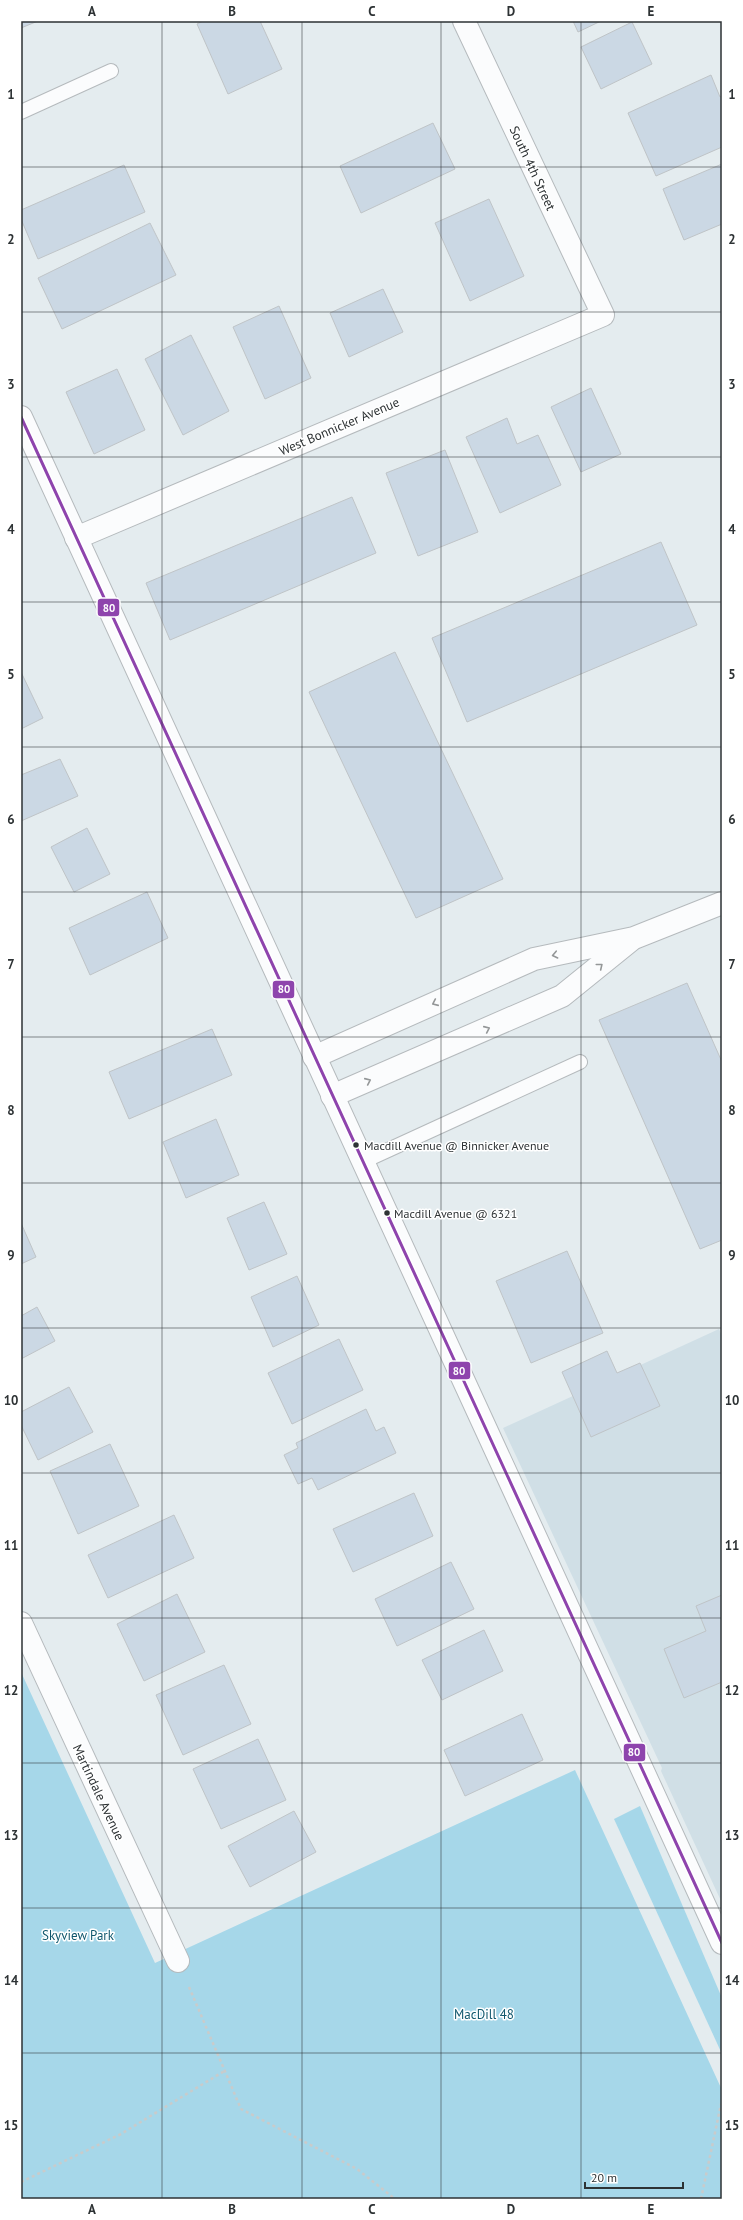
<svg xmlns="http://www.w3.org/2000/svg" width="743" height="2220" viewBox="0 0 743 2220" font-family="'PT Sans',sans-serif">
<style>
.built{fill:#d0dfe6}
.green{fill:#a6d7e9}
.building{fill:#cbd8e4;stroke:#bfc4c7}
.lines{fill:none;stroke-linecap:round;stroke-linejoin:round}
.lane-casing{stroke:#b5babd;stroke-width:16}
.street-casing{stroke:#b5babd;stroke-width:24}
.secondary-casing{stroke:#b5babd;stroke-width:24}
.path{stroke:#c9cbcb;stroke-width:2.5;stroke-dasharray:3 3;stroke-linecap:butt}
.lane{stroke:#fbfcfd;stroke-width:14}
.street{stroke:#fbfcfd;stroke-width:22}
.secondary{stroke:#fbfcfd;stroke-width:22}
.bus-1-casing{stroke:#fff;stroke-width:6}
.bus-1{stroke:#8e44ad;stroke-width:3}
.oneway{stroke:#949798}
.grid{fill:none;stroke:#2d3234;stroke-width:1;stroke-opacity:0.55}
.bus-dot{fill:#2d3234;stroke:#fff;stroke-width:1.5}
.labels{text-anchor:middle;stroke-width:3;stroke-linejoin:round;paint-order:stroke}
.bus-label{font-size:12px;fill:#2d3234;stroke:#fff;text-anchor:start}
.street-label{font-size:13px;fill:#2d3234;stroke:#fff}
.park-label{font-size:13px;fill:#0f576d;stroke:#fff}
.line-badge{stroke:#fff;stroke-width:1.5}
.badge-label{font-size:11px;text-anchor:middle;font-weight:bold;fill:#fff}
.neatline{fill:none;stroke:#2d3234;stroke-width:1.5}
.grid-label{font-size:13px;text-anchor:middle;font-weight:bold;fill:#2d3234}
</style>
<rect width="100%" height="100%" fill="#e4ecef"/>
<polygon class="built" points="719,1329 722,1336 722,1903 661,1771 662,1768 503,1428"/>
<g class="green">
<polygon points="21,1672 155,1963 575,1770 722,2090 722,2199 21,2199"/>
<polygon points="640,1806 722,1998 722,2054 614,1819"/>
</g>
<g class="building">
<polygon points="21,21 38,21 21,28"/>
<polygon points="203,21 260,21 282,69 228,94 197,24"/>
<polygon points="573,21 601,21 578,32"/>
<polygon points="632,22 652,64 601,89 581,47"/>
<polygon points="711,75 720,97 722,96 722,147 656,176 628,113"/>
<polygon points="433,123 455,169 361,213 340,166"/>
<polygon points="722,164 722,224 684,240 663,189"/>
<polygon points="124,165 145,212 38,259 21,219 21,210"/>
<polygon points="489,199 524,276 470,301 435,223"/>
<polygon points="150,223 176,275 62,329 38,278"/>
<polygon points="383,289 403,332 349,357 330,313"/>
<polygon points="279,306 311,378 265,399 233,327"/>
<polygon points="191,335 229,411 183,435 145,359"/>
<polygon points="117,369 145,430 94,454 66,392"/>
<polygon points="591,388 621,454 581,472 551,407"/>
<polygon points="507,418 517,444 538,435 561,485 500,513 466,437"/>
<polygon points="445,450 478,532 418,556 386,473"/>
<polygon points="352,497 376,553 170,640 146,583"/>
<polygon points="661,542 697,625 467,722 432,638"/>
<polygon points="395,652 503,879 416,918 309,692"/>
<polygon points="21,672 43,718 21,729"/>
<polygon points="60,759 78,796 21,821 21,775"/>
<polygon points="87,828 110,874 74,892 51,847"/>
<polygon points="147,892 168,938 90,975 69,928"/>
<polygon points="687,983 722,1062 722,1240 700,1249 599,1020"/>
<polygon points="212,1029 232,1075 129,1119 109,1072"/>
<polygon points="216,1119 239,1175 186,1198 163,1142"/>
<polygon points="264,1202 287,1254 249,1270 227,1218"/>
<polygon points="21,1223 36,1257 21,1264"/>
<polygon points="567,1251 603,1333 531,1363 496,1281"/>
<polygon points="297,1276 319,1325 273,1347 251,1297"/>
<polygon points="37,1307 55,1341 21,1359 21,1316"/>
<polygon points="339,1339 363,1390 292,1424 268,1373"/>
<polygon points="607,1351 617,1373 640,1363 660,1406 591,1437 562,1372"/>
<polygon points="69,1387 93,1432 38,1460 21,1425 21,1412"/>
<polygon points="366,1409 376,1431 384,1427 396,1453 318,1490 312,1478 298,1484 284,1455 298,1448 296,1443"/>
<polygon points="110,1444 139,1506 78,1534 50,1471"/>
<polygon points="414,1493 433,1536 353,1572 333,1529"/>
<polygon points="174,1515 194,1558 108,1598 88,1555"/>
<polygon points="451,1562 474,1609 397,1646 375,1599"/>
<polygon points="177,1594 205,1652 144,1681 117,1624"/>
<polygon points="722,1595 722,1682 684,1698 664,1649 706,1631 696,1606"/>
<polygon points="484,1630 503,1671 442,1700 422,1660"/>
<polygon points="224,1665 251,1724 183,1755 156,1695"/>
<polygon points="522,1714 543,1760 465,1796 444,1750"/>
<polygon points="258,1739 286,1800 221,1829 193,1769"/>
<polygon points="294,1811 316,1852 250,1887 228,1846"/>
</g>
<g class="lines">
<g class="lane-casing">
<g id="lane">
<polyline points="21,112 111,71"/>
<polyline points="362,1162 580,1062"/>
</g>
</g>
<g class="street-casing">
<g id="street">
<polyline points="76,538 603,315 464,21"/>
<polyline points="314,1057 534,959 634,938 722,903"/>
<polyline points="332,1096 562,996 630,941"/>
<polyline points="21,1623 178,1961"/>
</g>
</g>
<g class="secondary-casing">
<polyline id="secondary" points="21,417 722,1943"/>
</g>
<g class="path">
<polyline points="189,1987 241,2109 357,2169 395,2199"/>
<polyline points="21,2182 121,2134 226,2070"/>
<polyline points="701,2199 721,2104"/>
</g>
<use href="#lane" class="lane"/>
<use href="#street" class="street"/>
<use href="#secondary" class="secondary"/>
<g class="bus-1-casing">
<polyline id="bus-1" points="21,417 722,1943"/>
</g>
<use href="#bus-1" class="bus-1"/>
</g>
<defs><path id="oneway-chevron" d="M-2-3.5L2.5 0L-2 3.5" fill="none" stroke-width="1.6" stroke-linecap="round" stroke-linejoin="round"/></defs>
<g class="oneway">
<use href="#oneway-chevron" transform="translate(555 955) rotate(168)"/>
<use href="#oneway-chevron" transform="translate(600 966) rotate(-39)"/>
<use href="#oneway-chevron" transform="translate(435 1003) rotate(156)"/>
<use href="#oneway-chevron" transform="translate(487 1029) rotate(-24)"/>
<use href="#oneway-chevron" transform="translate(368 1081) rotate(-24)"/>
</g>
<path class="grid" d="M 162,21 L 162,2199M 302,21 L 302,2199M 441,21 L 441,2199M 581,21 L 581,2199M 21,167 L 722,167M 21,312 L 722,312M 21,457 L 722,457M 21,602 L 722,602M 21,747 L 722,747M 21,892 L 722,892M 21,1037 L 722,1037M 21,1183 L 722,1183M 21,1328 L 722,1328M 21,1473 L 722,1473M 21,1618 L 722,1618M 21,1763 L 722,1763M 21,1908 L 722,1908M 21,2053 L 722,2053"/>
<g class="bus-dot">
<circle cx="356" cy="1145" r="3.5"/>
<circle cx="387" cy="1213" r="3.5"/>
</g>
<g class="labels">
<g class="bus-label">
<text x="364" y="1150">Macdill Avenue @ Binnicker Avenue</text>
<text x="394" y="1218">Macdill Avenue @ 6321</text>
</g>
<g class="street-label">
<text transform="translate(533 168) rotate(65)" y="5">South 4th Street</text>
<text transform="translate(339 426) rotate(-23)" y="5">West Bonnicker Avenue</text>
<text transform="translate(99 1792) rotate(65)" y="5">Martindale Avenue</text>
</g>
<g class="park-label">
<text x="78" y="1940">Skyview Park</text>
<text x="484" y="2019">MacDill 48</text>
</g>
</g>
<g class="line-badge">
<rect x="97" y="598" width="23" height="19" rx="4" fill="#8e44ad"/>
<rect x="272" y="980" width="23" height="19" rx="4" fill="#8e44ad"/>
<rect x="448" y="1361" width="23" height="19" rx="4" fill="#8e44ad"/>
<rect x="623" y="1743" width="23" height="19" rx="4" fill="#8e44ad"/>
</g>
<g class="badge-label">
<text x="109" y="612">80</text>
<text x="284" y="993">80</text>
<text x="459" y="1375">80</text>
<text x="634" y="1756">80</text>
</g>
<rect width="743" height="2220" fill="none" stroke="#ffffff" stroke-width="44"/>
<path d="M585 2182v6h98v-6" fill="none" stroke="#2d3234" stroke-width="2"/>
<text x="591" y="2182" font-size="12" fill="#2d3234" stroke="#ffffff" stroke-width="3" paint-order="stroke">20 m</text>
<rect x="22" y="22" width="699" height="2176" class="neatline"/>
<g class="grid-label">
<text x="92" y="16">A</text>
<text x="232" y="16">B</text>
<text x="372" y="16">C</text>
<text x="511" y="16">D</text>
<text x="651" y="16">E</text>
<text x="11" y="99">1</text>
<text x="732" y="99">1</text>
<text x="11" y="244">2</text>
<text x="732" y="244">2</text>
<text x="11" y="389">3</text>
<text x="732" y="389">3</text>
<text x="11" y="534">4</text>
<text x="732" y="534">4</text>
<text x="11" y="679">5</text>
<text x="732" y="679">5</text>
<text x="11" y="824">6</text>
<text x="732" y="824">6</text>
<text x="11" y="969">7</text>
<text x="732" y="969">7</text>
<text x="11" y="1115">8</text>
<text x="732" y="1115">8</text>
<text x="11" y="1260">9</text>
<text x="732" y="1260">9</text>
<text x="11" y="1405">10</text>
<text x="732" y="1405">10</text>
<text x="11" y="1550">11</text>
<text x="732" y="1550">11</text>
<text x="11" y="1695">12</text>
<text x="732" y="1695">12</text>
<text x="11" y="1840">13</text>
<text x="732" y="1840">13</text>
<text x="11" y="1985">14</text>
<text x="732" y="1985">14</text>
<text x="11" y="2130">15</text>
<text x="732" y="2130">15</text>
<text x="92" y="2214">A</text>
<text x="232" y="2214">B</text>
<text x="372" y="2214">C</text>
<text x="511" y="2214">D</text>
<text x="651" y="2214">E</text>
</g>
</svg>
